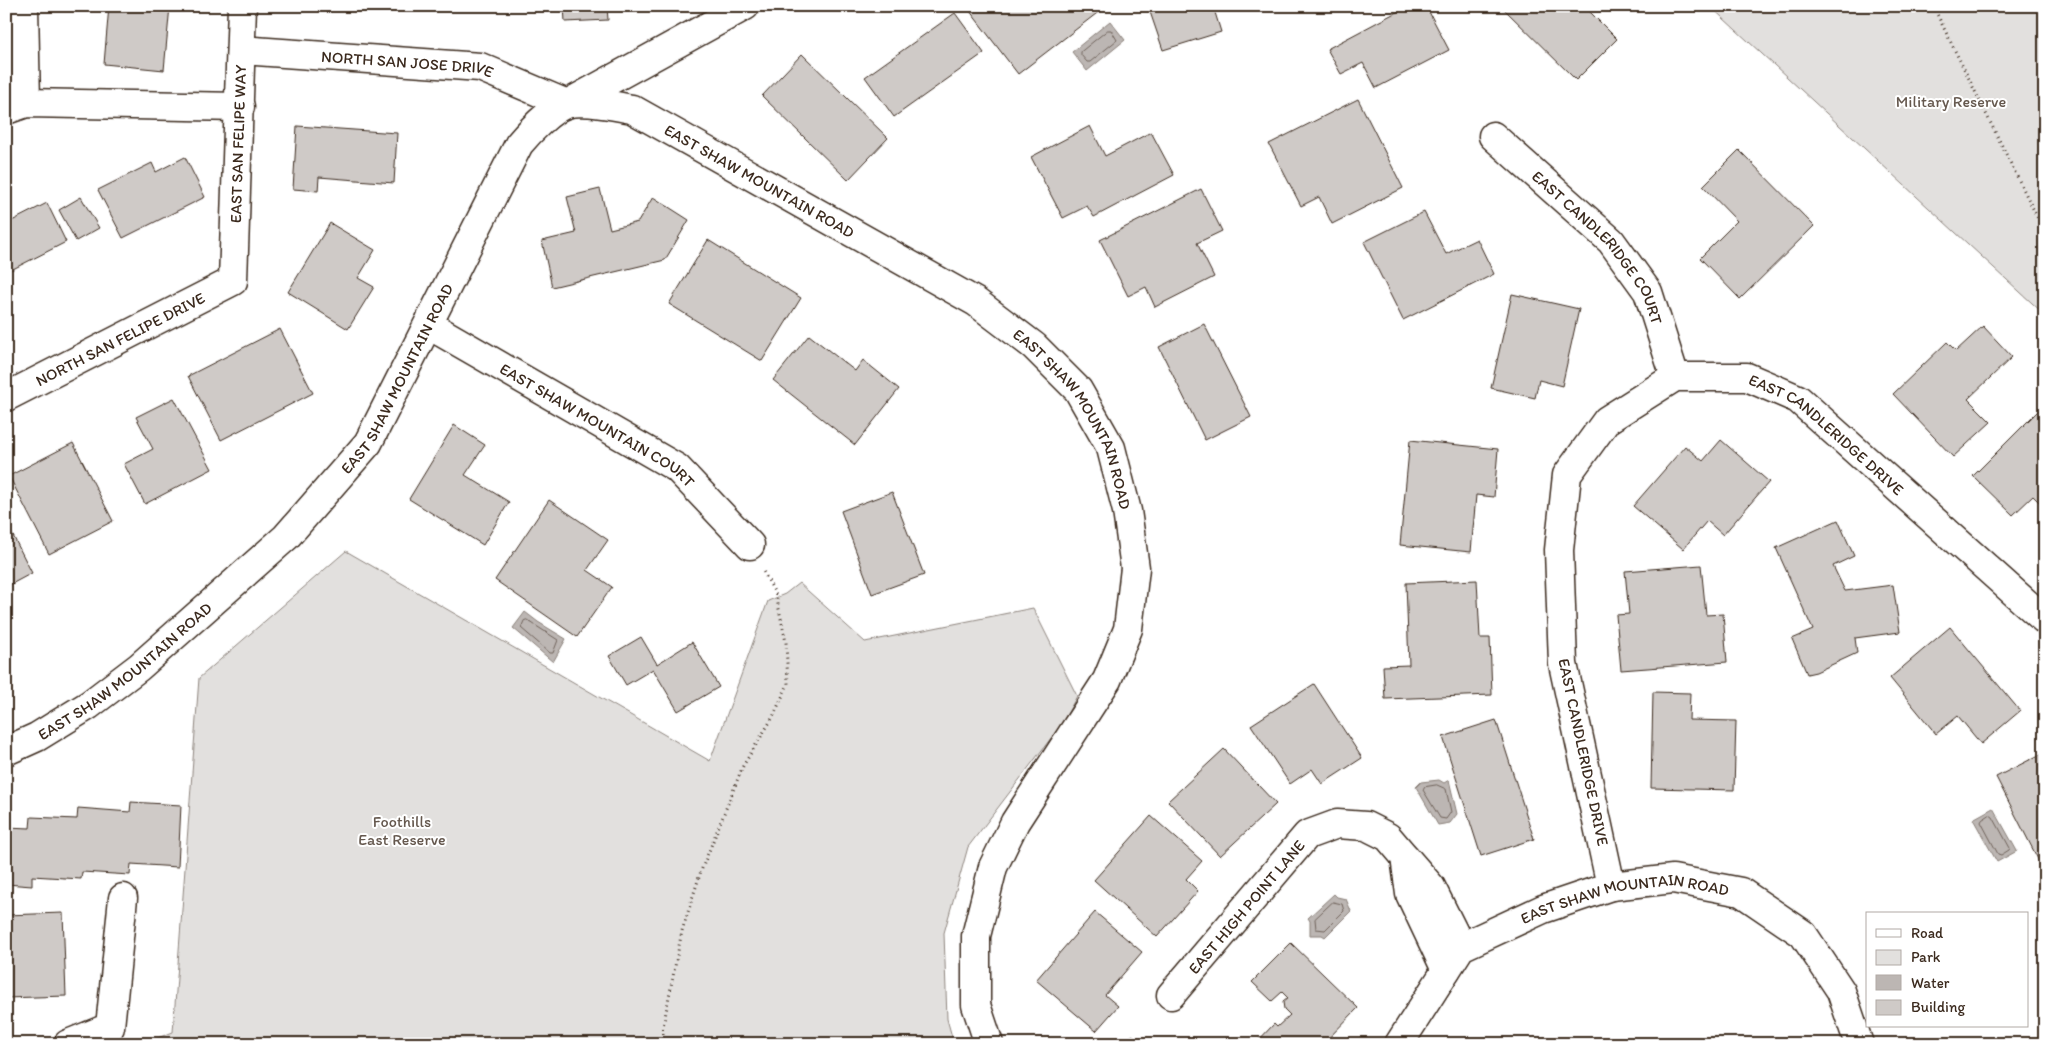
<svg xmlns="http://www.w3.org/2000/svg" width="2051" height="1050" viewBox="0 0 2051 1050" font-family="Itim,sans-serif">
<style>
.green{fill:#e2e0de;stroke:#8e857e}
.water{fill:#bcb6b3;stroke:#887e77}
.lines{fill:none;stroke-linecap:round;stroke-linejoin:round}
.shore{stroke:#6f625a;stroke-width:1}
.building{fill:#cfcac7;stroke:#3b2a1e}
.minor-casing{stroke:#3b2a1e;stroke-width:31}
.path{stroke:#3b2a1e;stroke-width:3;stroke-dasharray:1 4;stroke-linecap:butt}
.minor{stroke:#fff;stroke-width:28}
.labels{text-anchor:middle;stroke-width:4;stroke-linejoin:round;paint-order:stroke}
.street-label{font-size:16px;fill:#3b2a1e;stroke:#fff}
.park-label{font-size:16px;fill:#65584e;stroke:#fff}
</style>
<rect width="100%" height="100%" fill="#fff"/>
<filter id="ink" filterUnits="userSpaceOnUse"><feTurbulence type="fractalNoise" baseFrequency=".02" numOctaves="2"/><feDisplacementMap in="SourceGraphic" scale="10" xChannelSelector="R" yChannelSelector="G"/><feConvolveMatrix kernelMatrix="1 2 1 2 8 2 1 2 1" color-interpolation-filters="sRGB"/></filter>
<g filter="url(#ink)">
<g class="green">
<polygon points="1710,6 2045,6 2045,315"/>
<polygon points="346,551 710,761 768,601 785,594 799,583 865,642 1033,608 1077,696 1061,725 968,847 944,933 947,1019 954,1044 142,1044 173,1032 199,678"/>
</g>
<g class="water">
<polygon points="1110,21 1125,40 1087,71 1072,52"/>
<polygon points="525,612 538,622 566,639 553,662 513,628"/>
<polygon points="1439,780 1444,783 1449,780 1457,814 1450,823 1438,825 1416,787 1421,782"/>
<polygon points="1993,808 2017,851 1997,862 1973,819"/>
<polygon points="1334,894 1337,897 1346,899 1351,911 1325,937 1322,935 1310,935 1310,921 1308,918"/>
</g>
<g class="lines">
<g class="shore">
<polygon points="1108,30 1111,30 1117,40 1090,62 1087,62 1081,55 1081,52"/>
<polygon points="527,620 558,640 553,653 550,653 521,628 524,621"/>
<polygon points="1437,785 1446,789 1451,812 1446,819 1440,818 1423,790 1425,787"/>
<polygon points="1990,815 1993,817 2010,848 2009,850 2001,855 1998,854 1981,822 1982,820"/>
<polygon points="1333,902 1342,904 1344,911 1325,930 1316,929 1315,919"/>
</g>
</g>
<g class="building">
<polygon points="109,6 170,6 164,70 104,64"/>
<polygon points="564,6 607,6 608,20 565,22"/>
<polygon points="966,6 1104,6 1105,7 1018,74"/>
<polygon points="1148,6 1213,6 1221,32 1163,50"/>
<polygon points="1408,6 1426,6 1449,50 1376,88 1363,63 1341,74 1327,49"/>
<polygon points="1501,6 1584,6 1617,39 1576,80"/>
<polygon points="955,13 984,53 894,117 865,77"/>
<polygon points="802,54 888,138 848,180 762,96"/>
<polygon points="1358,99 1403,188 1332,224 1319,197 1301,206 1269,144"/>
<polygon points="297,126 397,133 394,183 319,177 318,191 293,189"/>
<polygon points="1090,126 1105,156 1151,132 1174,175 1094,217 1087,206 1063,218 1031,157"/>
<polygon points="1739,150 1814,226 1740,299 1700,258 1737,221 1703,186"/>
<polygon points="185,157 205,197 123,238 98,190 152,163 156,172"/>
<polygon points="600,189 610,229 638,222 653,197 689,220 665,260 552,287 542,241 576,233 567,197"/>
<polygon points="1201,189 1222,231 1197,243 1214,277 1155,307 1146,287 1128,296 1100,240"/>
<polygon points="81,197 99,228 76,241 59,210"/>
<polygon points="47,203 66,242 11,270 6,260 6,224"/>
<polygon points="1424,212 1446,254 1477,239 1494,274 1403,320 1364,242"/>
<polygon points="330,223 375,250 358,278 374,287 348,329 288,292"/>
<polygon points="708,240 801,298 762,361 669,304"/>
<polygon points="1512,294 1579,309 1562,386 1539,380 1535,398 1491,388"/>
<polygon points="1204,324 1251,417 1205,440 1159,347"/>
<polygon points="1983,326 2012,357 1968,399 1991,422 1953,457 1893,394 1947,342 1956,351"/>
<polygon points="280,329 313,393 221,440 188,376"/>
<polygon points="809,335 855,371 863,360 899,389 855,445 773,380"/>
<polygon points="174,398 212,469 145,504 124,464 153,449 136,417"/>
<polygon points="2045,404 2045,508 2033,496 2013,515 1973,476"/>
<polygon points="454,425 485,445 465,475 509,502 483,545 409,499"/>
<polygon points="1410,440 1498,449 1494,497 1476,495 1471,552 1400,545"/>
<polygon points="1721,440 1769,482 1723,535 1707,521 1683,549 1633,506 1685,446 1703,461"/>
<polygon points="73,443 113,521 49,554 9,476"/>
<polygon points="892,492 924,575 872,594 841,511"/>
<polygon points="549,500 608,540 587,570 612,587 577,637 495,580"/>
<polygon points="1838,520 1854,556 1833,566 1845,591 1893,585 1900,632 1855,638 1857,653 1816,672 1807,674 1792,639 1813,630 1776,548"/>
<polygon points="6,522 32,573 6,587"/>
<polygon points="1701,565 1706,615 1723,614 1727,662 1621,670 1616,615 1629,614 1625,571"/>
<polygon points="1477,580 1480,638 1490,638 1492,695 1385,699 1383,666 1409,665 1406,583"/>
<polygon points="1950,627 2020,711 1981,744 1958,716 1936,734 1890,678"/>
<polygon points="641,637 657,664 692,642 719,687 678,711 653,669 626,685 609,656"/>
<polygon points="1314,684 1362,758 1322,784 1312,769 1290,784 1251,725"/>
<polygon points="1653,692 1690,693 1689,720 1736,721 1734,790 1651,788"/>
<polygon points="1496,720 1534,839 1481,856 1443,737"/>
<polygon points="1224,749 1276,804 1220,856 1168,801"/>
<polygon points="2045,752 2045,873 1996,777"/>
<polygon points="131,802 181,805 178,867 131,864 130,875 82,872 81,879 32,876 32,886 6,884 6,827 30,828 31,817 77,819 78,808 130,812"/>
<polygon points="1151,816 1202,861 1186,879 1198,891 1157,937 1094,880"/>
<polygon points="1095,912 1142,952 1105,995 1118,1006 1096,1031 1036,980"/>
<polygon points="63,913 66,996 6,998 6,915"/>
<polygon points="1291,943 1358,1008 1323,1044 1255,1044 1274,1024 1277,1027 1290,1015 1284,1009 1283,1002 1288,998 1282,992 1272,1001 1252,982"/>
<polygon points="1133,1035 1138,1044 1116,1044"/>
</g>
<g class="lines">
<g class="minor-casing">
<g id="minor">
<polyline points="24,6 26,103"/>
<path id="s1" d="M 242,50 L 480,67 L 567,104 L 745,6"/>
<polyline points="6,110 26,103 240,107"/>
<path id="s2" d="M 1493,136 L 1611,241 L 1648,292 L 1675,377"/>
<path id="s3" d="M 429,325 L 677,468 L 750,545"/>
<path id="s4" d="M 6,397 L 233,281 L 242,6"/>
<path id="s5" d="M 6,751 L 37,737 L 89,705 L 139,667 L 286,537 L 368,443 L 519,144 C 530,131 550,110 566,104 C 582,99 616,106 632,109 L 976,302 L 1034,346 L 1078,390 L 1111,448 L 1127,511 L 1135,568 L 1128,629 L 1107,680 L 1015,822 L 993,867 L 976,936 L 976,1005 L 989,1044"/>
<path id="s6" d="M 1611,886 L 1563,664 L 1559,550 L 1567,475 L 1607,420 L 1675,377 L 1747,377 L 1798,399 L 2045,620"/>
<polyline points="1446,970 1410,894 1405,857 1431,887 1461,947"/>
<path id="s7" d="M 1171,995 L 1307,835 L 1337,824 L 1366,826 L 1388,837 L 1405,857"/>
<polyline points="68,1044 110,1027 123,898"/>
<path id="s8" d="M 1399,1044 L 1461,947 L 1543,909 L 1611,886 L 1673,879 L 1741,892 L 1803,934 L 1841,991 L 1859,1044"/>
</g>
</g>
<g class="path">
<polyline points="1933,6 2045,233"/>
<polyline points="663,1044 663,1027 682,931 701,871 743,766 773,717 788,684 786,642 776,595 763,571"/>
</g>
<use href="#minor" class="minor"/>
</g>
</g>
<g class="labels">
<g class="street-label">
<text dy="6" stroke="none"><textPath href="#s1" startOffset="166">NORTH SAN JOSE DRIVE</textPath></text>
<text dy="6" stroke="none"><textPath href="#s4" startOffset="392">EAST SAN FELIPE WAY</textPath></text>
<text dy="6" stroke="none"><textPath href="#s5" startOffset="1089">EAST SHAW MOUNTAIN ROAD</textPath></text>
<text dy="6" stroke="none"><textPath href="#s2" startOffset="155">EAST CANDLERIDGE COURT</textPath></text>
<text dy="6" stroke="none"><textPath href="#s4" startOffset="128">NORTH SAN FELIPE DRIVE</textPath></text>
<text dy="6" stroke="none"><textPath href="#s5" startOffset="549">EAST SHAW MOUNTAIN ROAD</textPath></text>
<text dy="6" stroke="none"><textPath href="#s5" startOffset="1494">EAST SHAW MOUNTAIN ROAD</textPath></text>
<text dy="6" stroke="none"><textPath href="#s3" startOffset="196">EAST SHAW MOUNTAIN COURT</textPath></text>
<text dy="6" stroke="none"><textPath href="#s6" startOffset="736">EAST CANDLERIDGE DRIVE</textPath></text>
<text dy="6" stroke="none"><textPath href="#s5" startOffset="144">EAST SHAW MOUNTAIN ROAD</textPath></text>
<text transform="translate(1584 752) rotate(78)" y="6">EAST CANDLERIDGE DRIVE</text>
<text dy="6" stroke="none"><textPath href="#s7" startOffset="116">EAST HIGH POINT LANE</textPath></text>
<text dy="6" stroke="none"><textPath href="#s8" startOffset="289">EAST SHAW MOUNTAIN ROAD</textPath></text>
</g>
<g class="park-label">
<text x="1951" y="107">Military Reserve</text>
<text x="402" y="827">Foothills<tspan x="402" dy="18">East Reserve</tspan></text>
</g>
</g>
<rect width="2051" height="1050" fill="none" stroke="#fff" stroke-width="25"/>
<rect x="12" y="12" width="2026" height="1025" fill="none" stroke="#3b2a1e" stroke-width="2" filter="url(#ink)"/>
<rect x="1866" y="912" width="162" height="115" fill="#ffffff" stroke="#b1aaa5"/>
<rect x="1876" y="929" width="25" height="8" fill="#ffffff" stroke="#b1aaa5"/>
<text x="1911" y="938" font-size="15" fill="#3b2a1e">Road</text>
<rect x="1876" y="950" width="25" height="15" fill="#e2e0de" stroke="#b1aaa5"/>
<text x="1911" y="962" font-size="15" fill="#3b2a1e">Park</text>
<rect x="1876" y="975" width="25" height="15" fill="#bcb6b3" stroke="#b1aaa5"/>
<text x="1911" y="988" font-size="15" fill="#3b2a1e">Water</text>
<rect x="1876" y="1000" width="25" height="15" fill="#cfcac7" stroke="#b1aaa5"/>
<text x="1911" y="1012" font-size="15" fill="#3b2a1e">Building</text>
</svg>
